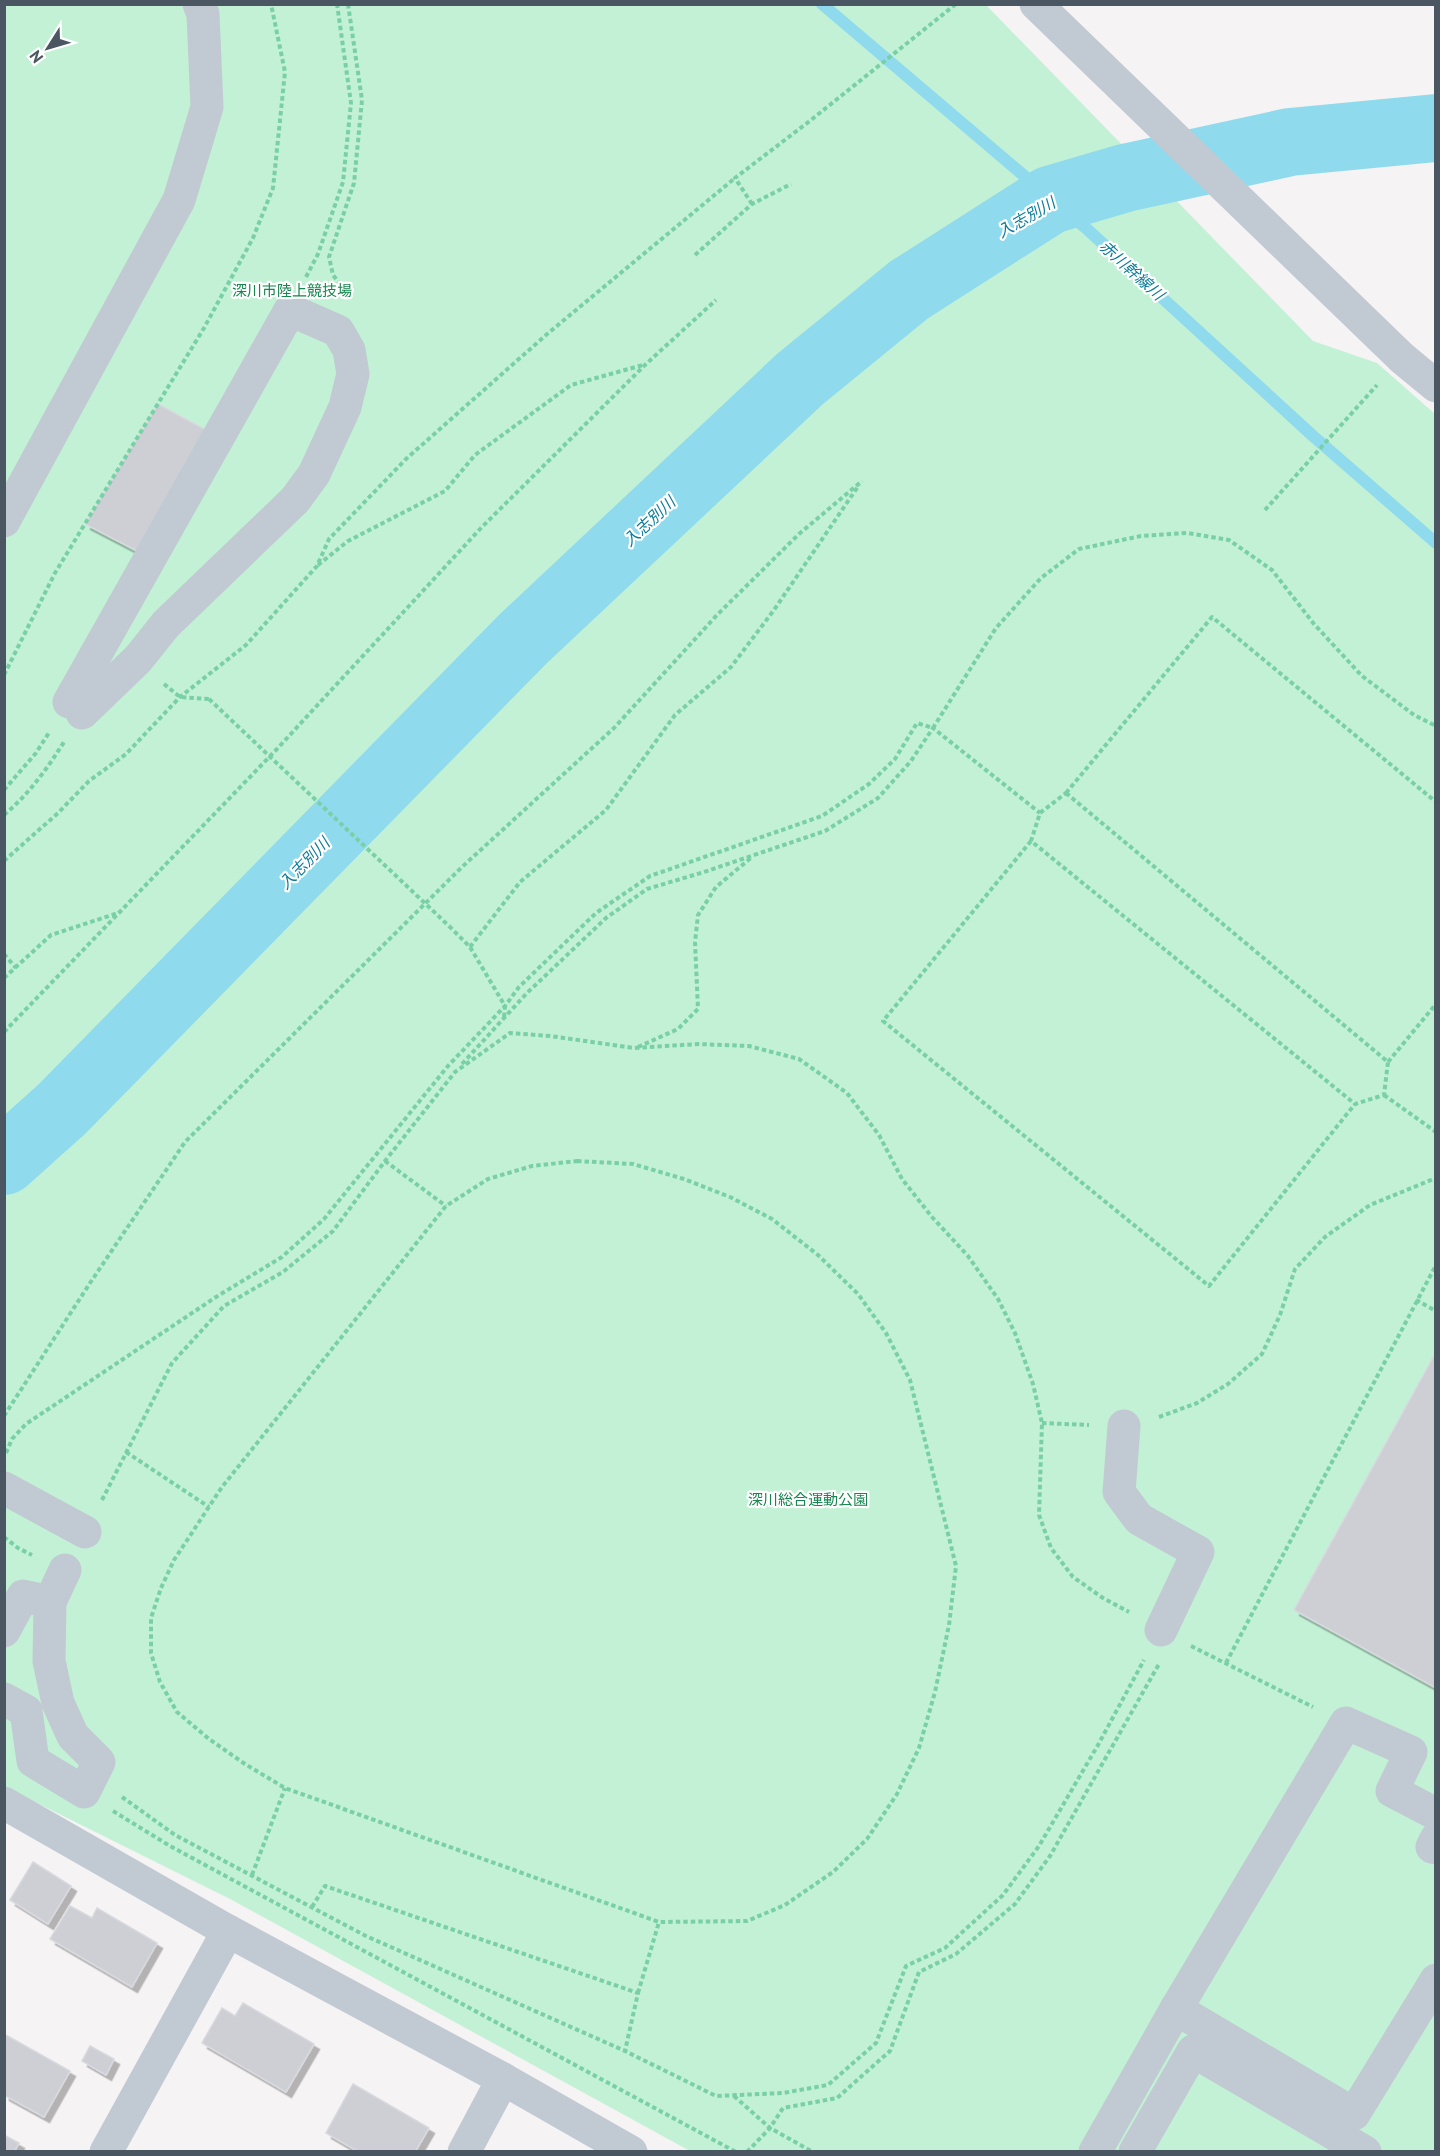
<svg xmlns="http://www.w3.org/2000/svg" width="1440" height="2156" viewBox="0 0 1440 2156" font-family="'PT Sans','Noto Sans JP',sans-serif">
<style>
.green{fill:#c3f1d5}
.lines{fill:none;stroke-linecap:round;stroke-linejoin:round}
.stream{stroke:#90daee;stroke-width:12}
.river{stroke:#90daee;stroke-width:68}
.building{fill:#cdcfd5;stroke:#d7d9de;stroke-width:1.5;filter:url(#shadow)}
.path{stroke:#7ad0a6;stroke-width:4;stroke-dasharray:4.5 3;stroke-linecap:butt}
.minor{stroke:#c1cad2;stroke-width:33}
.path-bridge{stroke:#7ad0a6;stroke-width:4;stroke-dasharray:4.5 3;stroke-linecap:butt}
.labels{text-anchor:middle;stroke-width:4.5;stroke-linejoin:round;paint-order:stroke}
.park-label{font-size:15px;fill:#17864f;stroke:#fff}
.water-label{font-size:16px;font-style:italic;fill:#0c7c9b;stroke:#fff}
</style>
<defs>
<filter id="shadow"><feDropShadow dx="5.5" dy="5.5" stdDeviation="0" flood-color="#0004"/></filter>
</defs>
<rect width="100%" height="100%" fill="#f5f3f3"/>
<polygon class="green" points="4,5 986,5 1313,341 1377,363 1435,414 1435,2151 690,2151 232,1900 5,1787"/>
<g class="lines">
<polyline class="stream" points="822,4 1088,230 1313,436 1436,543"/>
<polyline class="river" points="4,1161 62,1109 523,639 800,379 909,290 1050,200 1125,178 1290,142 1436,128"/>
</g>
<g class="building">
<polygon points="158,404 206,430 137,551 85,524"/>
<polygon points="1436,1352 1436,1688 1294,1610"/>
<polygon points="33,1862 71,1886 48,1924 10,1900"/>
<polygon points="70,1906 92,1918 97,1908 157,1943 132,1987 50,1939"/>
<polygon points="243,2003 314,2044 286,2092 202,2043 222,2008 235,2016"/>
<polygon points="4,2034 70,2071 44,2117 4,2095"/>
<polygon points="90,2046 114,2059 106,2075 82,2061"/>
<polygon points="353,2084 429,2128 415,2152 359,2152 326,2133"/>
<polygon points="4,2135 19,2143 14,2152 4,2152"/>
</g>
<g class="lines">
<g class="path">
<polyline points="348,4 362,100 354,183 329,257 333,275 349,295"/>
<polyline points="752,204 735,178 811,120 956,4"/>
<polyline points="695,255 752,204 791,184"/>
<polyline points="306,277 318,254 343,182 351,103 337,4"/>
<polyline points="1265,510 1377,385"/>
<polyline points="318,565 348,541 445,491 475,455 571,385 643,365"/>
<polyline points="4,675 55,573 204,328 253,238 273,188 285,72 271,4"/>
<polyline points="164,684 180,697 209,699"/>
<polyline points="4,790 36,753 50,731"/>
<polygon points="1066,793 1388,1062 1384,1095 1355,1104 1031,841 1040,813"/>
<polyline points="1066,793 1212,617 1436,802"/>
<path d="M 4,815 C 29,794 47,769 64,742"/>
<polyline points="1031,841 883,1021 1209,1286 1355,1104"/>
<polyline points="4,861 58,813 89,781 126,754 180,697 246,645 317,566 329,539 406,459 546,335 735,178"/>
<polyline points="449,926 470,947 505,1006 504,1018"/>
<polyline points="470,947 520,882 606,810 675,715 731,667 774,610 859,485"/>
<polyline points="4,954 16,968"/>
<polyline points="4,978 51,935 118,913"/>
<polyline points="4,1032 276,750 481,528 646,364 716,300"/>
<polyline points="638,1047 678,1029 698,1009 695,942 698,915 716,887 752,857"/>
<polyline points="1388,1062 1436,1004"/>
<polyline points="462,1064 526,994 606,918 647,889 704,872 825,831 878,798 911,761 933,728 1040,813"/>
<polyline points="1384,1095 1436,1132"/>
<polyline points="385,1161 446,1206"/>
<polygon points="577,1161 633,1164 684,1179 730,1197 772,1219 818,1255 858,1294 886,1333 910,1380 956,1566 949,1625 935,1692 919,1748 897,1794 867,1839 833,1872 785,1905 747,1921 659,1922 285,1788 245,1764 209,1739 177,1712 160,1682 151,1653 151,1618 161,1588 174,1560 222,1487 446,1206 488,1179 532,1166"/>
<polyline points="1416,1300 1436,1311"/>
<polyline points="4,1416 90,1283 185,1142 462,867 614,728 717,615 799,534 862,481"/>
<polyline points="1159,1417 1197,1403 1228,1384 1262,1354 1280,1315 1295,1269 1325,1237 1370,1205 1436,1178"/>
<polyline points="1042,1423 1089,1425"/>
<polyline points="126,1452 209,1507"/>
<polyline points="6,1453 12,1439 26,1424 216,1297 282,1257 324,1219 448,1066 505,1006 519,987 596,913 650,876 822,816 869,784 895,759 917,723 933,728 996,628 1041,578 1079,549 1141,536 1187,533 1229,540 1272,570 1314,624 1362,676 1414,715 1436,726"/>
<polyline points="102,1500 172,1363 224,1306 283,1272 333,1231 385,1161 455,1072 510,1033 550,1036 634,1048 698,1044 749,1046 799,1059 847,1093 879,1135 902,1179 932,1217 968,1256 998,1299 1015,1333 1033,1384 1042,1423 1039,1515 1051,1548 1073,1577 1103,1598 1129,1612"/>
<polyline points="4,1537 18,1548 32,1555"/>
<polyline points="1191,1646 1313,1707"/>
<polyline points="1226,1663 1436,1265"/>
<polyline points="122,1797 175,1835 366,1936 625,2051 716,2096 783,2093 828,2085 876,2043 906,1966 945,1948 1003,1895 1039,1846 1098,1745 1144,1660"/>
<polyline points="113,1811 170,1846 736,2152"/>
<polyline points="252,1875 285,1788"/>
<polyline points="312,1907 325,1886 638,1993 625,2051"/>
<polyline points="638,1993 659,1922"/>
<polyline points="734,2096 770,2128 813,2152"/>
<polyline points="747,2152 770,2128 783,2108 837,2098 890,2051 919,1972 956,1954 1015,1904 1050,1856 1159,1664"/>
</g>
<g class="minor">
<polyline points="1036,4 1402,358 1436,386"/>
<polyline points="4,521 179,200 207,107 203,14 199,4"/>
<polyline points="69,702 290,310 338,331 349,350 353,374 345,407 314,474 295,500 166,624 138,659 82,713"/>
<polyline points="1124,1426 1119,1492 1139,1519 1198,1552 1161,1630"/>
<polyline points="4,1488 85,1532"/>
<polyline points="4,1631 23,1596 50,1602"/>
<polyline points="4,1699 26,1711 33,1761 84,1792 99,1762 73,1736 58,1703 49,1661 50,1602 65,1570"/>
<polyline points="4,1803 228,1931 503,2079 631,2152"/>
<polyline points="1436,1839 1432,1847 1436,1848"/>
<polyline points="1176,2009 1354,2114 1436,1980"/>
<polyline points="106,2152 228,1931"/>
<polyline points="464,2152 503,2079"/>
<polyline points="1095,2152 1176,2009 1346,1723 1411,1752 1392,1791 1436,1814"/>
<polyline points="1135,2152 1193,2051 1365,2152"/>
</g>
<polyline class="path-bridge" points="209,699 449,926"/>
</g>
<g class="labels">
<g class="park-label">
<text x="292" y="296">深川市陸上競技場</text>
<text x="808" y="1505">深川総合運動公園</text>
</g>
<g class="water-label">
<text transform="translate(1026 217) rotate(-30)" y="6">入志別川</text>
<text transform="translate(1132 270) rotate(42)" y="6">赤川幹線川</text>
<text transform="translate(649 521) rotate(-43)" y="6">入志別川</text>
<text transform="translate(304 863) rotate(-46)" y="6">入志別川</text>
</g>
</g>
<rect width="1440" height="2156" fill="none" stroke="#4a5661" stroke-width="12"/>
<g transform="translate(48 48) rotate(233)" stroke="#ffffff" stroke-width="4.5" paint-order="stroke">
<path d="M0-4.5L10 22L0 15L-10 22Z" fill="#4a5661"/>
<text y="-9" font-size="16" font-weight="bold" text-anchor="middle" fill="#4a5661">N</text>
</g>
</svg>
